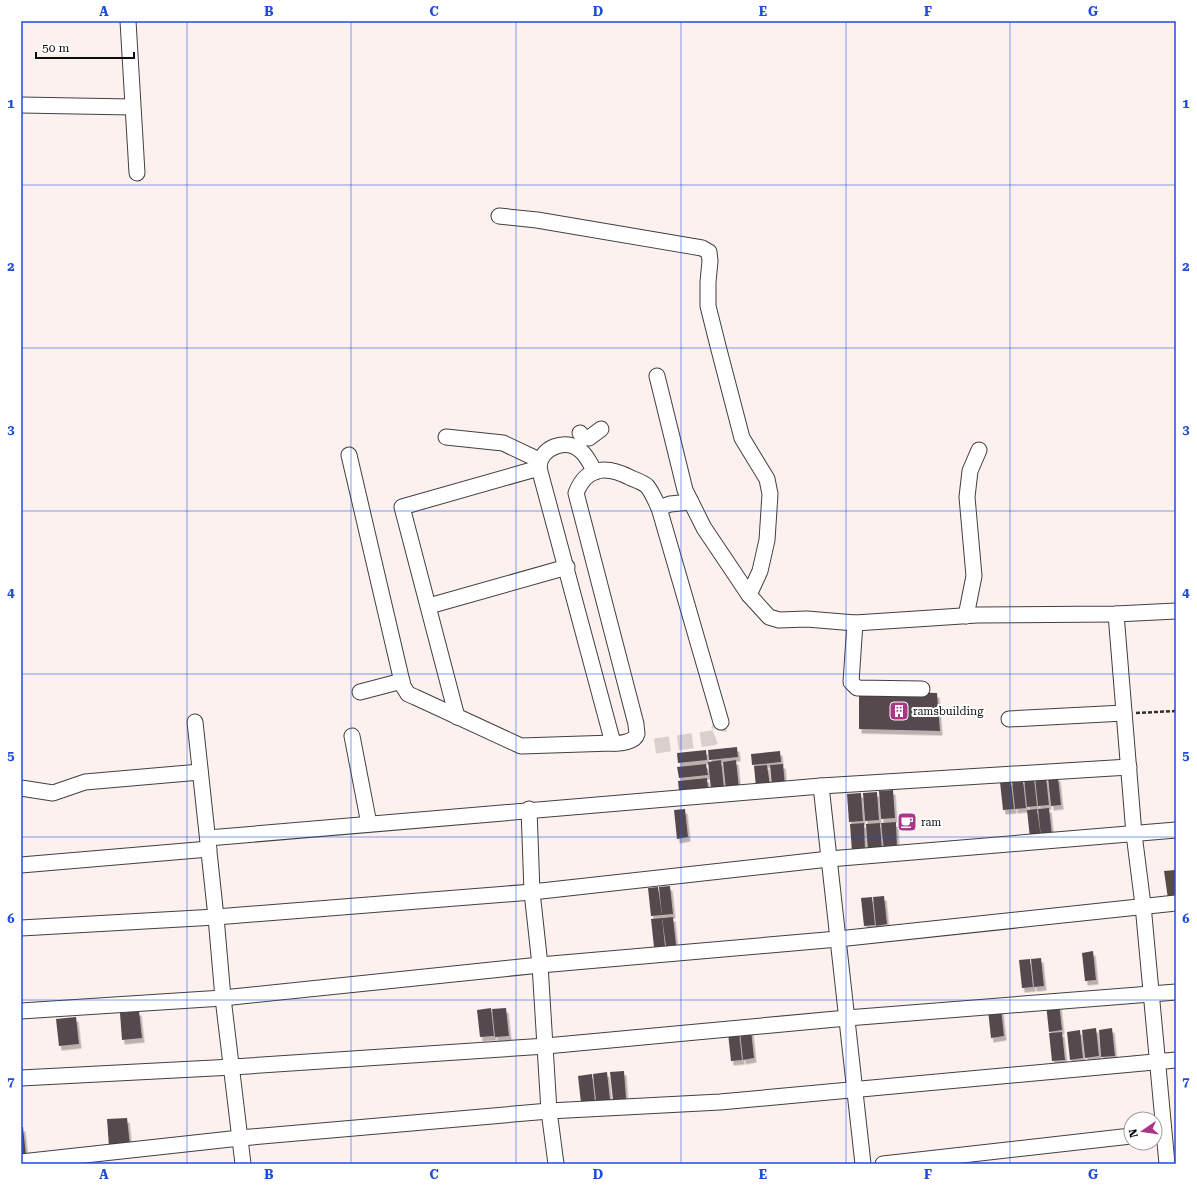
<svg xmlns="http://www.w3.org/2000/svg" width="1197" height="1185" viewBox="0 0 1197 1185" font-family="'Roboto Serif',serif">
<style>
.building{fill:#544a4d;filter:url(#shadow)}
.lines{fill:none;stroke-linecap:round;stroke-linejoin:round}
.minor-tunnel{stroke:#d9cfcd;stroke-width:15;stroke-dasharray:15 8;stroke-linecap:butt}
.minor-casing{stroke:#404040;stroke-width:17}
.path{stroke:#2f2f2f;stroke-width:2.5;stroke-dasharray:4 2;stroke-linecap:butt}
.minor{stroke:#fff;stroke-width:15}
.grid{fill:none;stroke:#1d4ed8;stroke-width:1;stroke-opacity:0.55}
.labels{text-anchor:middle;stroke-width:4;stroke-linejoin:round;paint-order:stroke}
.poi-label{font-size:11px;fill:#0d0d0d;stroke:#fff;text-anchor:start}
.neatline{fill:none;stroke:#1d4ed8;stroke-width:1.5}
.grid-label{font-size:13px;text-anchor:middle;font-weight:bold;fill:#1d4ed8}
</style>
<defs>
<filter id="shadow"><feDropShadow dx="2.5" dy="4.5" stdDeviation="0" flood-color="#0004"/></filter>
</defs>
<rect width="100%" height="100%" fill="#fdf1ef"/>
<g class="building">
<polygon points="859,691 937,693 940,731 859,729"/>
<polygon points="737,747 738,757 709,760 708,750"/>
<polygon points="706,750 707,760 678,763 677,753"/>
<polygon points="780,751 781,762 752,765 751,754"/>
<polygon points="721,760 724,788 711,789 708,762"/>
<polygon points="736,760 739,788 726,790 723,762"/>
<polygon points="706,764 708,775 679,778 677,767"/>
<polygon points="783,764 785,785 772,786 770,765"/>
<polygon points="767,765 770,786 756,787 754,766"/>
<polygon points="1046,777 1049,805 1038,806 1035,778"/>
<polygon points="1058,777 1061,805 1051,806 1048,778"/>
<polygon points="707,778 708,788 679,791 678,781"/>
<polygon points="1034,778 1037,806 1027,807 1024,779"/>
<polygon points="1023,780 1026,808 1015,809 1012,781"/>
<polygon points="1011,781 1014,809 1003,810 1000,782"/>
<polygon points="893,790 895,818 881,819 879,791"/>
<polygon points="877,792 879,820 865,821 863,793"/>
<polygon points="861,793 863,821 849,822 847,794"/>
<polygon points="1049,808 1052,836 1041,837 1038,809"/>
<polygon points="685,809 688,837 677,839 674,810"/>
<polygon points="1037,809 1041,837 1030,838 1027,810"/>
<polygon points="896,822 897,849 884,851 881,823"/>
<polygon points="864,823 865,850 852,852 850,824"/>
<polygon points="880,823 882,850 868,852 866,824"/>
<polygon points="1175,870 1176,898 1168,899 1164,871"/>
<polygon points="670,886 673,914 662,915 659,887"/>
<polygon points="658,887 662,915 651,916 648,888"/>
<polygon points="884,896 887,924 876,926 873,897"/>
<polygon points="872,897 875,925 864,926 861,898"/>
<polygon points="673,917 676,945 666,946 662,918"/>
<polygon points="662,918 665,946 654,947 651,919"/>
<polygon points="1093,951 1096,980 1085,981 1082,953"/>
<polygon points="1041,958 1044,986 1034,987 1031,959"/>
<polygon points="1030,959 1033,987 1022,988 1019,960"/>
<polygon points="1059,1003 1062,1030 1049,1032 1046,1004"/>
<polygon points="491,1008 494,1036 480,1037 477,1010"/>
<polygon points="506,1008 509,1036 495,1037 492,1009"/>
<polygon points="1001,1008 1004,1036 991,1038 988,1010"/>
<polygon points="139,1011 142,1038 122,1040 120,1013"/>
<polygon points="76,1017 79,1044 59,1046 56,1019"/>
<polygon points="1096,1028 1099,1056 1085,1058 1082,1030"/>
<polygon points="1112,1028 1115,1056 1101,1057 1099,1030"/>
<polygon points="751,1030 754,1058 743,1060 740,1032"/>
<polygon points="1080,1030 1083,1058 1070,1060 1067,1032"/>
<polygon points="739,1032 742,1060 731,1061 728,1033"/>
<polygon points="1062,1032 1065,1060 1052,1061 1049,1033"/>
<polygon points="624,1071 626,1099 613,1100 610,1072"/>
<polygon points="607,1072 610,1100 596,1101 593,1074"/>
<polygon points="592,1074 595,1102 581,1103 578,1076"/>
<polygon points="127,1118 130,1145 109,1147 107,1119"/>
<polygon points="21,1127 23,1127 26,1155 21,1155"/>
</g>
<g class="lines">
<polyline class="minor-tunnel" points="655,746 712,738 717,736 721,722"/>
<g class="minor-casing">
<g id="minor">
<polyline points="128,21 137,173"/>
<polyline points="21,105 132,107"/>
<polyline points="499,216 537,220 702,248 709,252 710,261 708,282 708,306 718,346 742,438 767,479 770,494 767,540 760,571 749,595"/>
<polyline points="657,376 685,490 704,528 749,595 769,617 779,620 807,619 855,623 977,615 1116,614 1176,611"/>
<polyline points="580,433 583,437 589,438 601,429"/>
<polyline points="446,437 503,443 539,460"/>
<path d="M 349,455 L 403,686 L 408,694 L 415,697 L 521,746 L 613,743 C 619,744 635,742 637,734 C 637,732 636,727 636,724 L 576,493 C 587,465 608,466 631,478 C 636,480 644,483 647,486 C 652,492 656,502 659,508 L 670,504 L 691,502"/>
<path d="M 595,472 C 591,465 587,456 581,451 C 566,437 539,448 539,468 L 613,743"/>
<polyline points="659,508 721,722"/>
<polyline points="429,606 567,567"/>
<polyline points="1116,614 1134,834 1143,905 1167,1164"/>
<polyline points="966,616 974,576 967,497 970,471 979,450"/>
<polyline points="855,623 851,682 857,688 922,689"/>
<polyline points="360,692 402,681"/>
<polyline points="457,717 402,507 539,468"/>
<polyline points="1009,719 1124,713"/>
<polyline points="195,722 216,917 223,998 243,1164"/>
<polyline points="352,736 369,824"/>
<polyline points="821,786 1129,767"/>
<polyline points="21,788 53,793 85,782 200,772"/>
<polyline points="529,809 532,892 540,965 549,1111 556,1164"/>
<polyline points="208,838 821,786 863,1164"/>
<polyline points="21,865 209,849"/>
<polyline points="21,928 216,917 532,892 829,859 1176,830"/>
<polyline points="21,1011 223,998 540,965 838,939 1176,903"/>
<polyline points="21,1078 233,1067 546,1046 847,1018 1176,992"/>
<polyline points="21,1162 240,1138 549,1111 720,1102 1176,1060"/>
<polyline points="883,1164 1131,1136"/>
</g>
</g>
<polyline class="path" points="1136,713 1176,711"/>
<use href="#minor" class="minor"/>
</g>
<path class="grid" d="M 187,21 L 187,1164M 351,21 L 351,1164M 516,21 L 516,1164M 681,21 L 681,1164M 846,21 L 846,1164M 1010,21 L 1010,1164M 21,185 L 1176,185M 21,348 L 1176,348M 21,511 L 1176,511M 21,674 L 1176,674M 21,837 L 1176,837M 21,1000 L 1176,1000"/>
<defs>
<g id="building-square" transform="scale(1)"><rect x="-9" y="-9" width="18" height="18" rx="4" fill="#ab3688" stroke="#fff"/><path d="M-4-6H4V6H1V3H-1V6H-4ZM-2.5-4.3h1.7v1.8h-1.7ZM.8-4.3h1.7v1.8H.8ZM-2.5-1h1.7V.8h-1.7ZM.8-1h1.7V.8H.8Z" fill="#fff"/></g>
<g id="cafe-square" transform="scale(1)"><rect x="-9" y="-9" width="18" height="18" rx="4" fill="#ab3688" stroke="#fff"/><path d="M-5.5-4.5H6V0H3Q3 3.5 0 3.5H-2.5Q-5.5 3.5-5.5 0ZM3-3.2v2h1.7v-2ZM-6 4.5H4V6H-6Z" fill="#fff"/></g>
</defs>
<g fill-rule="evenodd">
<use href="#building-square" x="899" y="711"/>
<use href="#cafe-square" x="907" y="822"/>
</g>
<g class="labels">
<g class="poi-label">
<text x="913" y="715">ramsbuilding</text>
<text x="921" y="826">ram</text>
</g>
</g>
<rect width="1197" height="1185" fill="none" stroke="#ffffff" stroke-width="44"/>
<g transform="translate(1143 1131) rotate(257)"><circle r="19" fill="#ffffff" stroke="#9e9e9e"/>
<path d="M0-3L7 15L0 10L-7 15Z" fill="#ab3688"/>
<text y="-6" font-size="11" font-weight="bold" text-anchor="middle" fill="#0d0d0d">N</text>
</g>
<path d="M36 52v6h98v-6" fill="none" stroke="#0d0d0d" stroke-width="2"/>
<text x="42" y="52" font-size="12" fill="#0d0d0d" stroke="#ffffff" stroke-width="3" paint-order="stroke">50 m</text>
<rect x="22" y="22" width="1153" height="1141" class="neatline"/>
<g class="grid-label">
<text x="104" y="16">A</text>
<text x="269" y="16">B</text>
<text x="434" y="16">C</text>
<text x="598" y="16">D</text>
<text x="763" y="16">E</text>
<text x="928" y="16">F</text>
<text x="1093" y="16">G</text>
<text x="11" y="108">1</text>
<text x="1186" y="108">1</text>
<text x="11" y="271">2</text>
<text x="1186" y="271">2</text>
<text x="11" y="434">3</text>
<text x="1186" y="434">3</text>
<text x="11" y="597">4</text>
<text x="1186" y="597">4</text>
<text x="11" y="760">5</text>
<text x="1186" y="760">5</text>
<text x="11" y="923">6</text>
<text x="1186" y="923">6</text>
<text x="11" y="1086">7</text>
<text x="1186" y="1086">7</text>
<text x="104" y="1179">A</text>
<text x="269" y="1179">B</text>
<text x="434" y="1179">C</text>
<text x="598" y="1179">D</text>
<text x="763" y="1179">E</text>
<text x="928" y="1179">F</text>
<text x="1093" y="1179">G</text>
</g>
</svg>
